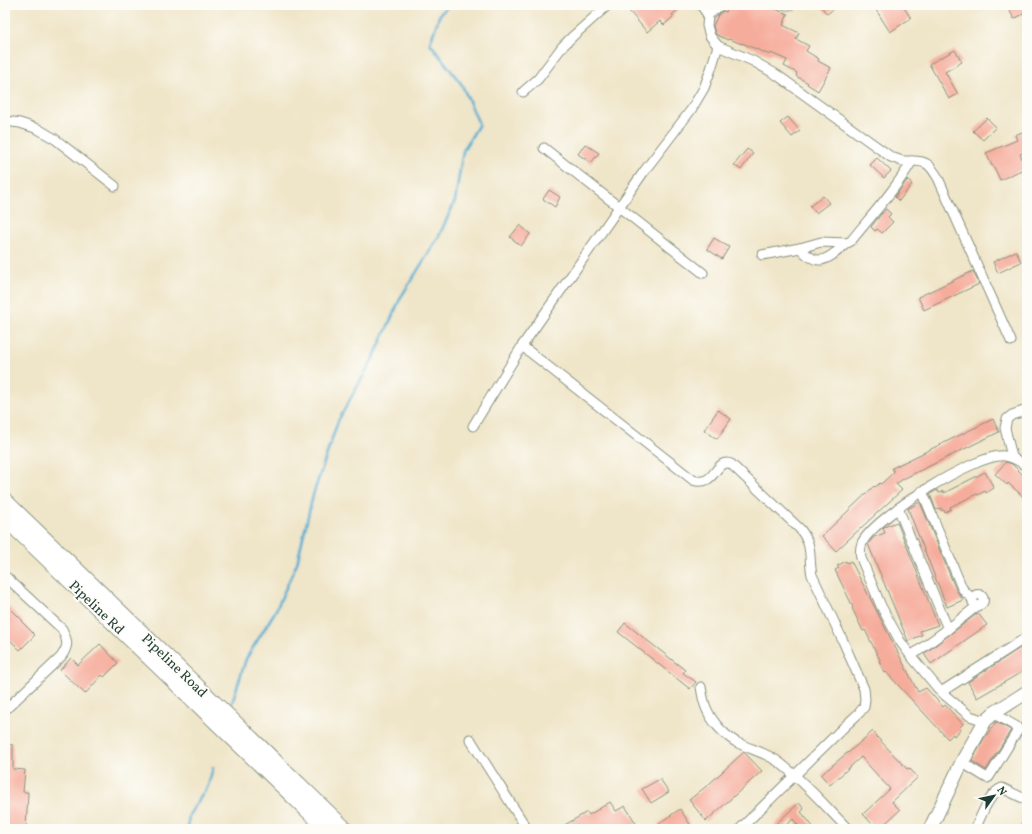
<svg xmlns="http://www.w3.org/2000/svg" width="1032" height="834" viewBox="0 0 1032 834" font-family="Vollkorn,serif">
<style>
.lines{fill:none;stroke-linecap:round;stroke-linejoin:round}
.stream{stroke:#56add3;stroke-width:2.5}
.building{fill:#f6ac9b}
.street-casing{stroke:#87917e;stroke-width:11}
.secondary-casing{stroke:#87917e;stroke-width:15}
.primary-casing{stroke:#87917e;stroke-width:17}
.street{stroke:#fff;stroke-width:9}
.secondary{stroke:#fff;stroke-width:13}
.primary{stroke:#fff;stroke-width:15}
.labels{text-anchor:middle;stroke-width:4;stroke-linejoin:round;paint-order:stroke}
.street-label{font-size:14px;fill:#1f3d34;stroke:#fdfcf7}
</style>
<rect width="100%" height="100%" fill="#fdfcf7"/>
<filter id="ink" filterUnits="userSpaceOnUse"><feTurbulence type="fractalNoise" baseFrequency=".025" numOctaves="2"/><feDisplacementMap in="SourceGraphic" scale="8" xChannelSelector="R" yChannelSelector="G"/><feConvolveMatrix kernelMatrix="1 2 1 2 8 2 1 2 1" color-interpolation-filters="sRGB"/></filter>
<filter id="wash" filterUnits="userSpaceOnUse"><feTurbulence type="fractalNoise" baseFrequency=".012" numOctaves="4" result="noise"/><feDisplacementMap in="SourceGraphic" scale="16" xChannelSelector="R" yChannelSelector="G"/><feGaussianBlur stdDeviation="0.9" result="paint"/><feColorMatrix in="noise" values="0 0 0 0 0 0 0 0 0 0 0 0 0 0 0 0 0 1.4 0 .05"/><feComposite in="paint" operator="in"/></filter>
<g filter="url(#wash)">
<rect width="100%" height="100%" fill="#efe5c8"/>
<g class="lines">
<g class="stream">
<polyline points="231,706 246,659 276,610 297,563 313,495 338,421 374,357 401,297 439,236 455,201 463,151 479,124 462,85 430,43 440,14 449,5"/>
<polyline points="187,829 189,815 208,786 213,768"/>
</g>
</g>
<g id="blocks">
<g class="building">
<polygon points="624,5 684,5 672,15 674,16 664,25 660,21 647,32"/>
<polygon points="728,5 765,5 788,14 783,25 799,33 796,39 809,46 806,51 819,59 818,61 831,68 818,91 807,84 808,83 796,76 797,73 784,66 787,60 771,53 770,55 742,43 742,44 729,39 728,40 717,35 715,33 713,26 718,15 723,11 726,12"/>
<polygon points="820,5 839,5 827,14"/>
<polygon points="873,5 902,5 911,18 890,32"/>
<polygon points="1013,5 1027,5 1027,12 1014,19 1008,7"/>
<polygon points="955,50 962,62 945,72 958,94 949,99 929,64"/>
<polygon points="788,117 800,131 792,137 780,123"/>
<polygon points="987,118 996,127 983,140 973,131"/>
<polygon points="1027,130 1027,151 1020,154 1026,168 1000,180 993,165 992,166 986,153 1017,140 1015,135"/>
<polygon points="585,144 599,153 591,163 578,154"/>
<polygon points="747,149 753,153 741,170 734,165"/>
<polygon points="877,158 891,171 884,178 870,165"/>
<polygon points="907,180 912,184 899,201 895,197"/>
<polygon points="549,190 560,197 555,207 543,199"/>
<polygon points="823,196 829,203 816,213 810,206"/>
<polygon points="886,209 891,214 888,217 893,222 882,233 877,229 875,231 871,227 882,213 882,214"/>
<polygon points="520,225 530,234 521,246 510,237"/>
<polygon points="714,238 729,247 722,259 707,249"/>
<polygon points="1016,251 1021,262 998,273 993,262"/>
<polygon points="973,271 979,284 924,310 918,297"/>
<polygon points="718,410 731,419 717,439 704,430"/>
<polygon points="993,419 999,432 903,479 896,484 902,490 836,551 822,536 874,486 875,487 880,483 881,484 894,472 892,468"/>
<polygon points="1006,462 1012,464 1027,479 1027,500 1008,483 1007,485 995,474"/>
<polygon points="985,472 994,488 986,493 985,491 978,495 977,494 950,507 951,509 945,512 944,510 942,511 941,508 936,510 930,494 937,490 939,493 944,491 944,493"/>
<polygon points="920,502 956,590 963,600 947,607 908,509"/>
<polygon points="897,522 938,625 920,631 922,635 908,641 868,544 874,537 885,533 883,528 884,527"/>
<polygon points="846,561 847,563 851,561 918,692 926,688 943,707 945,705 963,724 959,728 961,730 954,736 953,734 948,739 886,672 885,673 879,661 880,660 865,630 863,631 852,608 853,607 835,570 839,568 837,566"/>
<polygon points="9,607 23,621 22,622 35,635 20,650 5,635 5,612"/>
<polygon points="978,613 987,625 931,664 924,654"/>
<polygon points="625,623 685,670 683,673 696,682 690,689 618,632"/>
<polygon points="100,644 118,663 104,677 102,675 85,694 60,670 71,658 78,665"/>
<polygon points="1027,645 1027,669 977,698 968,682 1020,648"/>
<polygon points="996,722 1011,730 986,770 972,761 986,735 987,735"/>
<polygon points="873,731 877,736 877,737 907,769 909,768 918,777 892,802 900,810 879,829 867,829 872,824 863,814 890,789 861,757 830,785 821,775 847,753 848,753"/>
<polygon points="5,744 13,745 13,769 25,770 23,792 28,792 26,829 5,829"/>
<polygon points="744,752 762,771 706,821 689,800 709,784"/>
<polygon points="660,779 669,792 651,803 642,789"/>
<polygon points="610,802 616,811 625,806 637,825 631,829 558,829 587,812 589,815"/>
<polygon points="799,803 804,809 801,812 815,829 801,829 793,819 782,829 770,829"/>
<polygon points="680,809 693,829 661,829 658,824"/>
</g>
</g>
</g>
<g filter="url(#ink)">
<use href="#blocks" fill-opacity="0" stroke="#87917e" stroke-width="1"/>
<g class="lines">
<g class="street-casing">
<g id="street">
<polyline points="701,5 708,15"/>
<path d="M 721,5 L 708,15 L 707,26 L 710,36 L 718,46 L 753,61 L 777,75 L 891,157 L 902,161 L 912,161 C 895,190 872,215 851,241 L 847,243 L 821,242 L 800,248 L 762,255"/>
<polyline points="786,5 791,5"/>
<polyline points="523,92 538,79 562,47 573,36 608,5"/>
<polyline points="5,121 20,123 38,129 55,139 115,186"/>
<polyline points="544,148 703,273"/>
<path d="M 912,161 C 928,161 930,165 938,178 L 1011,341"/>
<path d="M 800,248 C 819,270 829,258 847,243"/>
<path d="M 522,346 L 693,480 C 716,488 715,457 731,464 L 800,529 C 814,547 808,556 812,575 L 843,641 L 864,689 L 865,699 L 864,707 L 859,713 L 845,726 L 740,829"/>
<polyline points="473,426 522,346 645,170 691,110 704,88 711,69 718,46"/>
<polyline points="1012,457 1005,428 1007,419 1012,415 1027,410"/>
<polyline points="922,491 962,588 966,593 973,599"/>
<polyline points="898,508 948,629"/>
<path d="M 5,576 L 62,629 C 68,642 69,645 61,657 L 5,710"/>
<circle cx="978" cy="600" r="5.5"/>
<polyline points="911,656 948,629 977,606"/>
<path d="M 701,687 C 702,693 703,699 705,705 C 710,720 723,734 736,742 C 751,750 766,752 780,763 C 805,782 826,807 848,829"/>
<polyline points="941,692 1027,637"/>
<path d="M 985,721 L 970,716 L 941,692 L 911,656 L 900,641 L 881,606 L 861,558 C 860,553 860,548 862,543 C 874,517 978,452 1005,456 C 1014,457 1020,462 1027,466"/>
<polyline points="470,739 527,829"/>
<polyline points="968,756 965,761 965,763 966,765 987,778 989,777 1018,730 1017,727 996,715"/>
<path d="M 975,829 C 981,817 989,793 1002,788 L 1027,800"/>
<polyline points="1024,829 1027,824"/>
</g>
</g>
<g class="secondary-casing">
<polyline id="secondary" points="930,829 962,762 985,721 994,713 1027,692"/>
</g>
<g class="primary-casing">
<g id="primary">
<polyline points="5,501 345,829"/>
<polyline points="5,518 327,829"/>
</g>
</g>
<use href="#street" class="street"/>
<use href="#secondary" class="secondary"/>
<use href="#primary" class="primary"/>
</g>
</g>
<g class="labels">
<g class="street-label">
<text transform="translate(97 607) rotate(44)" y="5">Pipeline Rd</text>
<text transform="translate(175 665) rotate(44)" y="5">Pipeline Road</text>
</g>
</g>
<rect width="1032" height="834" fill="none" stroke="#fdfcf7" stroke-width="20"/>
<g transform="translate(994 796) rotate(57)" stroke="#fdfcf7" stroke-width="3" paint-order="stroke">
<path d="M0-3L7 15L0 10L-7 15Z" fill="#1f3d34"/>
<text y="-6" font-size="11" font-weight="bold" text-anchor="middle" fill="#1f3d34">N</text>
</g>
</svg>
